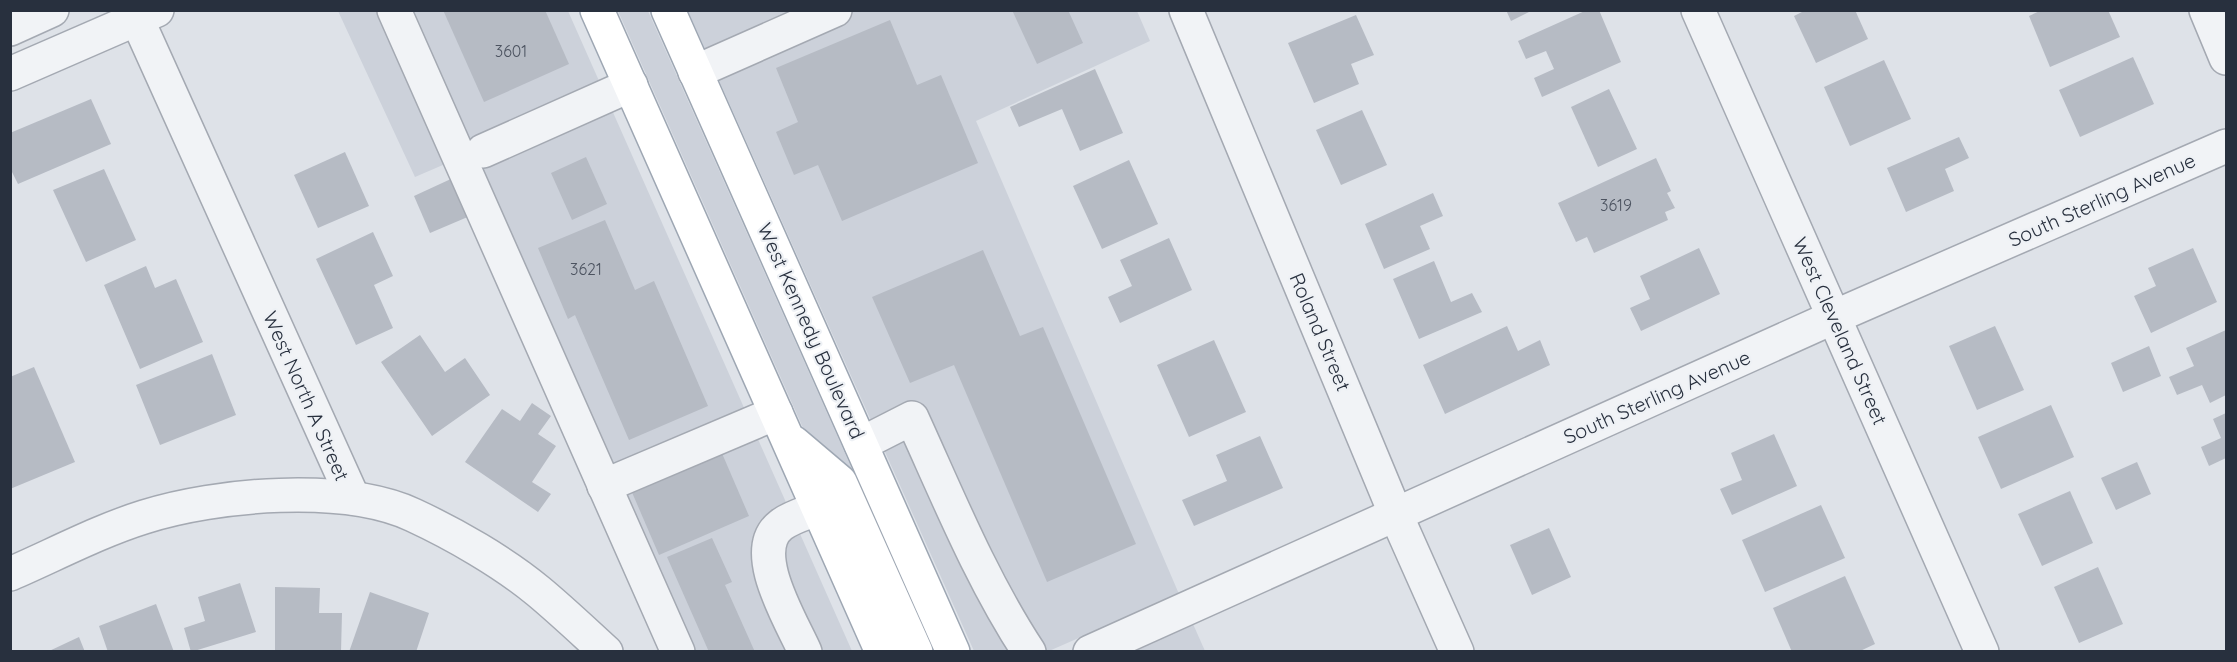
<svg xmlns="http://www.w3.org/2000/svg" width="2237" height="662" viewBox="0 0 2237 662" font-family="Quicksand,sans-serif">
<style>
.built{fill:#ccd1da}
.building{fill:#b6bbc4}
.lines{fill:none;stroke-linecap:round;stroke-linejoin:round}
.minor-casing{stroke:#a4a9b2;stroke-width:36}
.major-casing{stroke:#9ea7b3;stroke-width:36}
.minor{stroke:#f1f3f6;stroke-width:33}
.major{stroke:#fff;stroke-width:33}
.labels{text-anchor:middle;stroke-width:4.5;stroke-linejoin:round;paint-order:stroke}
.number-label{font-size:16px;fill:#4c5360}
.street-label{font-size:20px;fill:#28303e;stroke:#eef1f5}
</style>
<rect width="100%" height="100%" fill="#dee2e8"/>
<g class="built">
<polygon points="338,11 568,11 852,651 694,651 473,152 415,177"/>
<polygon points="618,11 648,11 933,651 902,651"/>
<polygon points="688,11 1137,11 1150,41 976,121 1179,594 1049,651 974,651"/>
<polygon points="1193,624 1205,651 1130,652"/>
</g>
<g class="building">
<polygon points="443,10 545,10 569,64 484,102"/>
<polygon points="1012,10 1068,10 1083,43 1037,64"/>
<polygon points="1506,10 1533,10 1511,21"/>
<polygon points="1587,10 1599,10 1621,62 1542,97 1534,78 1554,69 1546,51 1526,59 1518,41"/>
<polygon points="1806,10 1855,10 1868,39 1816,63 1794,16"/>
<polygon points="2042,10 2108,10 2120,37 2050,67 2029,16"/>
<polygon points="1356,15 1374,55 1351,64 1359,84 1314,103 1288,43"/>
<polygon points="890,20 917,85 941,75 978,163 842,221 818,165 794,175 776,132 798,122 776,68"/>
<polygon points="2133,57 2154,104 2080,137 2059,90"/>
<polygon points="1884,60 1911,119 1850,146 1824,87"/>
<polygon points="1095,69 1123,133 1080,151 1062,109 1019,127 1010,107"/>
<polygon points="1609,89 1637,149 1598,167 1571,107"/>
<polygon points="91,99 111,144 18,184 10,168 10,133"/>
<polygon points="1362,110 1387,165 1341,185 1316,130"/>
<polygon points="1959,137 1969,158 1945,169 1954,191 1906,212 1887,168"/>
<polygon points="345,152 369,206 318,228 294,175"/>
<polygon points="586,157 607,204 572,220 551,173"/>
<polygon points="1656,158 1671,191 1667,193 1675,208 1665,212 1668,220 1594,253 1587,237 1576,242 1558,203"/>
<polygon points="1129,160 1158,224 1102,249 1073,186"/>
<polygon points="104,169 136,240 86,262 53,190"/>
<polygon points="453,178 470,216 430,233 414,196"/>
<polygon points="1433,193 1443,216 1420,226 1430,249 1384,269 1365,224"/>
<polygon points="605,220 635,290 654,281 708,406 629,440 575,315 568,319 538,248"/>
<polygon points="373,232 393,276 374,285 393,328 356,345 316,259"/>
<polygon points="1169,238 1192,290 1120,323 1108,297 1132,286 1120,260"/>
<polygon points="1699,248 1720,294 1641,331 1630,308 1650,299 1640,276"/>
<polygon points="2193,248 2217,302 2151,333 2134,296 2156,286 2148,268"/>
<polygon points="983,250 1020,336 1043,327 1136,544 1047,582 954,365 910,383 872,297"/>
<polygon points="1434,261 1451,302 1472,293 1482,312 1419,339 1393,279"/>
<polygon points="146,266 155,288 176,279 203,342 140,369 104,285"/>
<polygon points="1507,326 1518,351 1540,340 1550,365 1445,414 1423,365"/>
<polygon points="1995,326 2024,390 1977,410 1949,346"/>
<polygon points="2226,330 2226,395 2210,403 2202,385 2177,395 2169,377 2194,366 2186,348"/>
<polygon points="420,335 445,372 465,358 490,395 432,436 381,362"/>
<polygon points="1214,340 1246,412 1189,437 1157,365"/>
<polygon points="2149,346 2161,376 2123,392 2111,363"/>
<polygon points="212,354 236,415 160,445 136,385"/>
<polygon points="34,367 75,462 10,489 10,377"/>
<polygon points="532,403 551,416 538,434 556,446 532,482 551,494 538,512 465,462 502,409 520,421"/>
<polygon points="2051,405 2074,457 2001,489 1978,437"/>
<polygon points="2226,413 2226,458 2209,466 2201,447 2221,438 2213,419"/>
<polygon points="1774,434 1797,486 1732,515 1720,489 1742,480 1731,453"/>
<polygon points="1260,436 1283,488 1194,526 1182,500 1227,481 1216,455"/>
<polygon points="721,451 749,516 659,555 631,490"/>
<polygon points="2137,462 2151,494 2116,510 2101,478"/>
<polygon points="2070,491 2093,543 2042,566 2018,514"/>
<polygon points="1821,505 1845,558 1765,592 1742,540"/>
<polygon points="1549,528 1571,577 1532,595 1510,545"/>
<polygon points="712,538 732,582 725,585 755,652 709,652 667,557"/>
<polygon points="2098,567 2123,624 2079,643 2054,587"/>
<polygon points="1845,576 1875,644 1858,652 1792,652 1773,608"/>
<polygon points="240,583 256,632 191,652 184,628 205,621 198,597"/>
<polygon points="275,587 320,588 319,613 342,613 341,652 275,652"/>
<polygon points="370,592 429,613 416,652 349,652"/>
<polygon points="156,604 174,652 108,652 99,626"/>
<polygon points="79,637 85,652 47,652"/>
</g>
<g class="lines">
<g class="minor-casing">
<g id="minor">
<polyline points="394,10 678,652"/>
<polyline points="1186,10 1396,515 1457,652"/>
<polyline points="1698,10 1982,652"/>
<polyline points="2206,10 2226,58"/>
<polyline points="137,19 353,498"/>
<polyline points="10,29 52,10"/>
<polyline points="695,72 835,10"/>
<polyline points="10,74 157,10"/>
<polyline points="483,151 631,85"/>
<path d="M 861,444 L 912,418 C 948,497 981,579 1029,652"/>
<polyline points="604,486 776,413"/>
<path d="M 10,574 C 54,555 99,531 144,517 C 216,494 344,483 413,515 C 454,534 503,562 538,591 C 561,610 583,631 606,652"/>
<path d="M 805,652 C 792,622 747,551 781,525 C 791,517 807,513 819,508"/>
<polyline points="1090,652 1834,317 2226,146"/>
</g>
</g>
<g class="major-casing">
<g id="major">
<polyline points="597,10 882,652"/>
<polyline points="668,10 953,652"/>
<polyline points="794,443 840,482 916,652"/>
</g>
</g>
<use href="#minor" class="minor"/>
<use href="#major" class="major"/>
</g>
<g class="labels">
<g class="number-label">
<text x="511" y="57">3601</text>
<text x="1616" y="211">3619</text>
<text x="586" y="275">3621</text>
</g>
<g class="street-label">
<text transform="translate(2102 200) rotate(-24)" y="7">South Sterling Avenue</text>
<text transform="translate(811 331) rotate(66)" y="7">West Kennedy Boulevard</text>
<text transform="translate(1840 331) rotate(66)" y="7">West Cleveland Street</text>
<text transform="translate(1320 332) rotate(67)" y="7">Roland Street</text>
<text transform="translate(306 396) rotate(66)" y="7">West North A Street</text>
<text transform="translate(1657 397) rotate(-24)" y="7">South Sterling Avenue</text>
</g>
</g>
<rect width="2237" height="662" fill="none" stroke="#28303e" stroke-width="24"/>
</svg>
